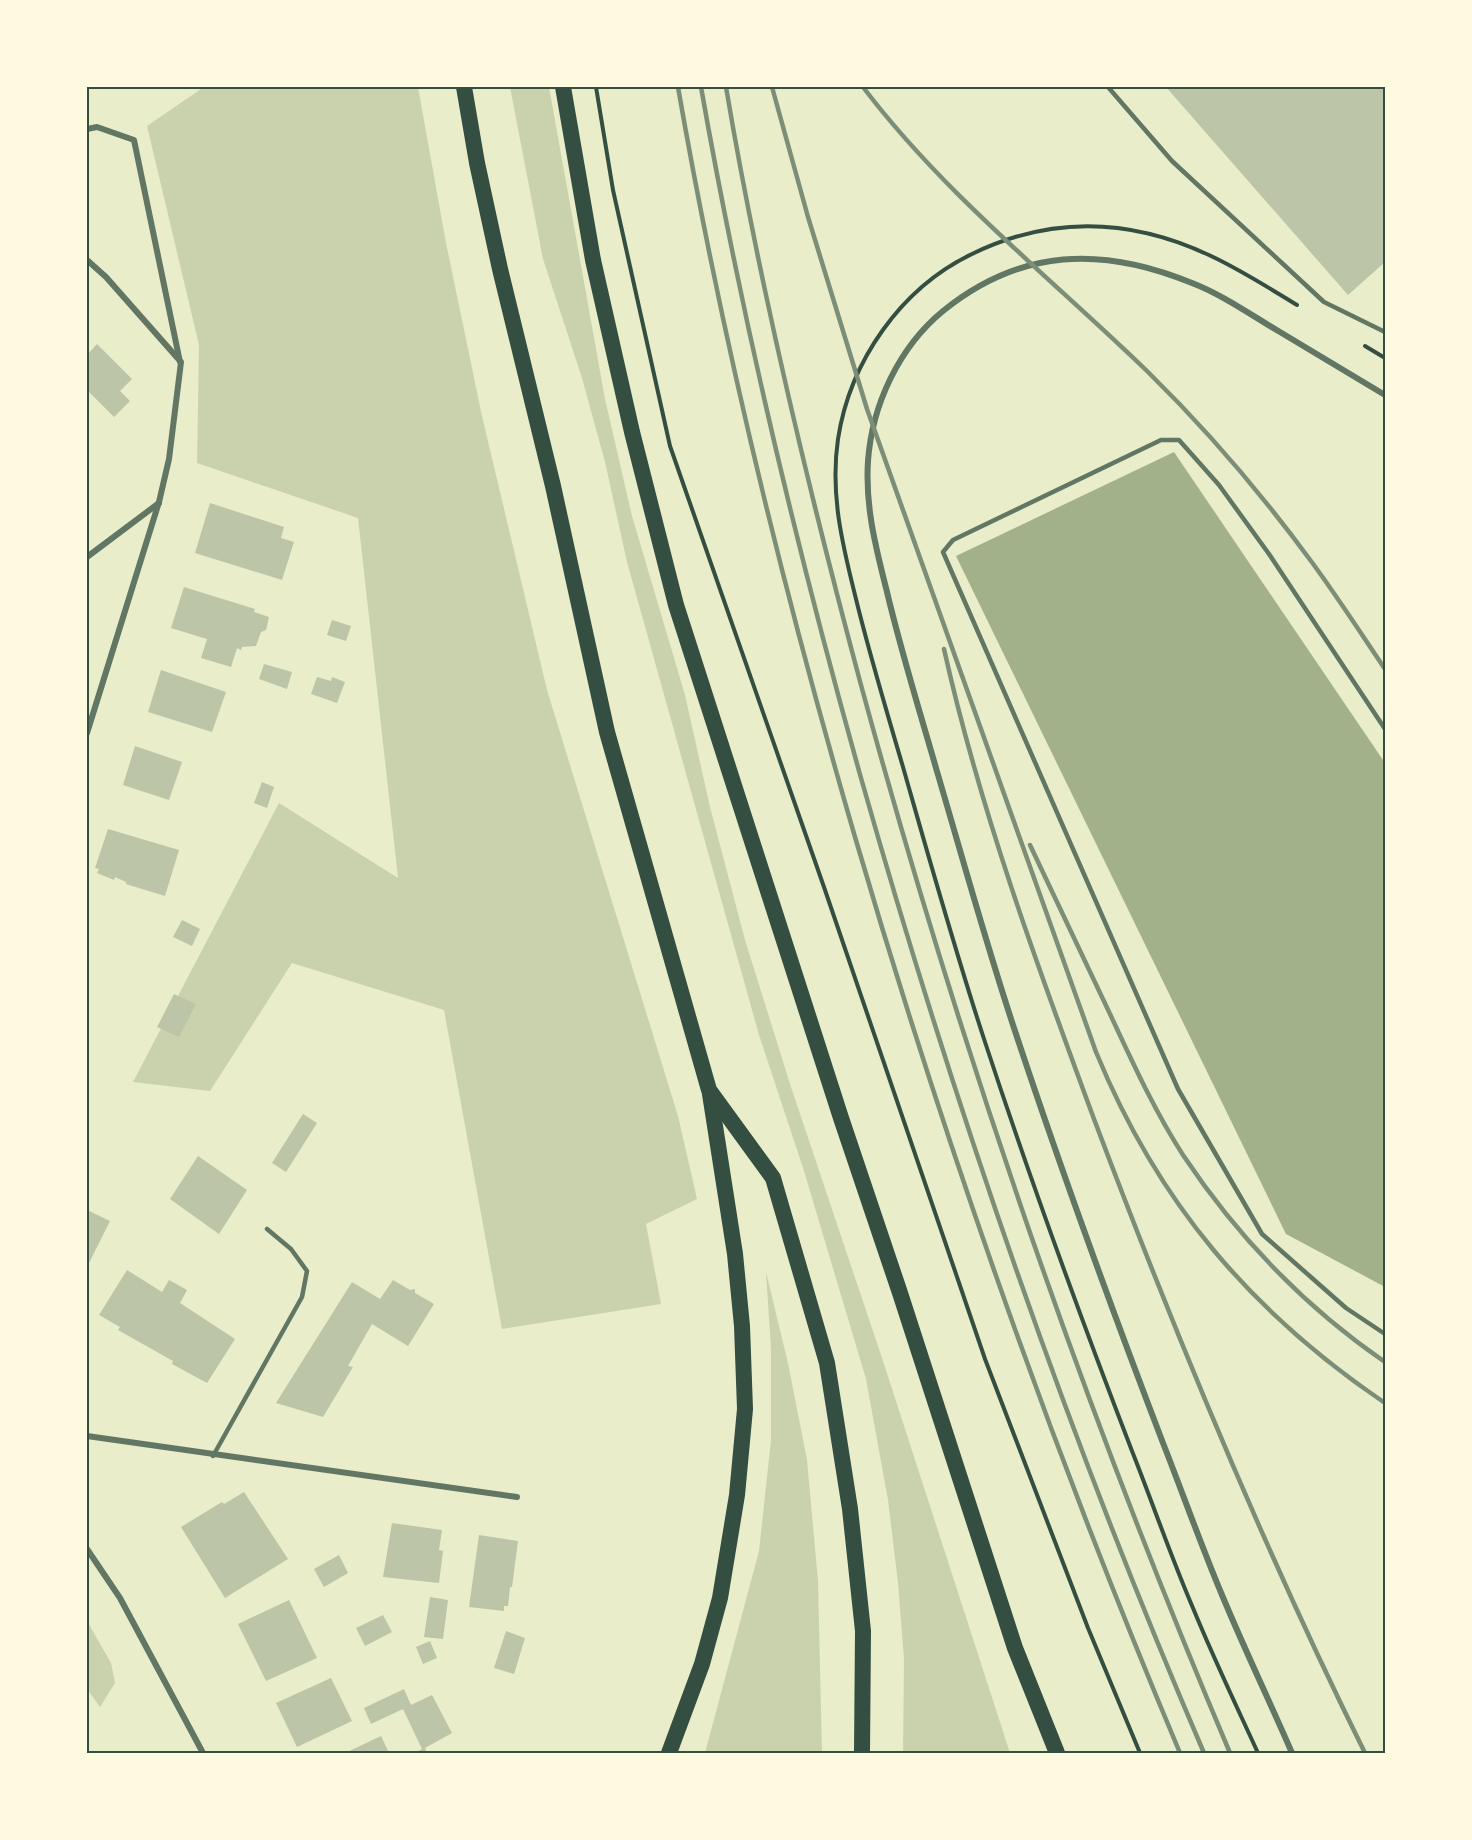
<svg xmlns="http://www.w3.org/2000/svg" width="1472" height="1840" viewBox="0 0 1472 1840" font-family="'IBM Plex Sans',sans-serif">
<style>
.green{fill:#cad2ad}
.water{fill:#a3b18a}
.building{fill:#bcc5a7}
.lines{fill:none;stroke-linecap:round;stroke-linejoin:round}
.path{stroke:#344e41;stroke-width:4}
.service{stroke:#617663;stroke-width:4.5}
.minor{stroke:#617663;stroke-width:6}
.trunk{stroke:#344e41;stroke-width:16}
.rail{stroke:#7c8e77;stroke-width:4.5}
.neatline{fill:none;stroke:#344e41;stroke-width:2}
</style>
<rect width="100%" height="100%" fill="#e9edc9"/>
<g class="green">
<polygon points="204,87 418,87 446,243 482,416 547,690 678,1116 697,1199 646,1224 661,1304 502,1329 444,1010 292,963 210,1091 133,1082 279,803 398,878 358,518 197,463 199,345 147,126"/>
<polygon points="510,87 549,87 605,399 632,516 685,695 710,807 745,940 791,1087 884,1364 1010,1753 903,1753 904,1659 898,1583 888,1500 866,1379 804,1171 759,1035 627,562 605,462 582,378 543,259"/>
<polygon points="766,1272 788,1363 807,1460 818,1581 822,1753 705,1753 759,1551 771,1440 771,1349"/>
<polygon points="87,1621 111,1663 115,1683 100,1707 87,1689"/>
</g>
<polygon class="water" points="1174,452 1385,763 1385,1287 1286,1234 956,556"/>
<g class="building">
<polygon points="1166,87 1385,87 1385,262 1348,295"/>
<polygon points="97,344 132,379 120,391 130,401 114,417 87,390 87,355"/>
<polygon points="210,503 284,527 281,538 294,542 282,580 195,553"/>
<polygon points="184,587 255,609 254,612 269,617 266,630 261,632 256,646 242,647 241,650 237,648 231,667 201,658 207,639 171,628"/>
<polygon points="332,620 351,626 346,641 327,635"/>
<polygon points="264,664 292,672 287,689 259,679"/>
<polygon points="161,670 226,692 212,732 148,712"/>
<polygon points="317,677 331,681 332,677 345,682 337,703 311,694"/>
<polygon points="135,746 182,762 169,800 123,785"/>
<polygon points="262,782 274,787 267,808 254,803"/>
<polygon points="108,829 179,850 165,896 126,884 126,882 115,877 114,880 97,873 99,869 95,868"/>
<polygon points="182,920 200,929 192,946 173,937"/>
<polygon points="174,994 196,1004 179,1037 157,1027"/>
<polygon points="303,1114 317,1123 286,1172 272,1163"/>
<polygon points="198,1156 247,1190 219,1234 170,1199"/>
<polygon points="87,1210 110,1221 87,1267"/>
<polygon points="127,1270 162,1292 169,1280 187,1290 180,1303 235,1339 207,1383 172,1364 173,1361 118,1330 120,1327 99,1315"/>
<polygon points="393,1280 410,1290 415,1289 415,1293 434,1304 408,1346 372,1324 348,1366 353,1367 323,1417 276,1403 352,1282 380,1299"/>
<polygon points="244,1492 288,1559 225,1598 181,1527 222,1502 224,1504"/>
<polygon points="392,1523 442,1530 439,1550 443,1551 439,1583 383,1577"/>
<polygon points="479,1535 518,1541 512,1587 510,1587 508,1606 504,1606 504,1611 469,1607"/>
<polygon points="339,1555 348,1573 324,1587 314,1569"/>
<polygon points="430,1597 448,1600 443,1639 424,1637"/>
<polygon points="289,1600 317,1658 266,1681 238,1624"/>
<polygon points="383,1615 392,1632 365,1646 356,1628"/>
<polygon points="506,1631 525,1638 514,1674 494,1668"/>
<polygon points="430,1641 437,1658 423,1664 416,1647"/>
<polygon points="331,1678 352,1721 297,1747 276,1703"/>
<polygon points="404,1689 411,1705 432,1695 452,1733 425,1748 427,1753 414,1753 422,1749 403,1709 371,1724 364,1708"/>
<polygon points="381,1736 389,1753 345,1753"/>
</g>
<g class="lines">
<g class="path">
<polyline points="596,87 613,190 670,446 825,890 985,1359 1088,1628 1140,1753"/>
<polyline points="1365,346 1385,358"/>
<path d="M 1258,1753 C 1236,1705 1213,1657 1193,1608 C 1171,1557 1153,1504 1132,1451 C 1080,1316 1030,1179 985,1042 C 955,951 929,858 903,767 C 886,709 869,653 855,595 C 842,543 830,493 838,439 C 850,361 901,288 972,254 C 1052,215 1131,218 1211,256 C 1241,270 1269,288 1297,305"/>
</g>
<g class="service">
<polyline points="1108,87 1172,161 1324,302 1385,332"/>
<polyline points="1385,729 1269,554 1219,485 1179,440 1161,440 953,540 943,552 1178,1089 1262,1234 1346,1308 1385,1334"/>
<polyline points="213,1456 302,1297 307,1271 291,1249 267,1229"/>
</g>
<g class="minor">
<polyline points="87,129 97,127 134,140 180,362"/>
<polyline points="87,260 106,277 181,362 169,459 159,502 87,733"/>
<polyline points="87,557 159,503"/>
<polyline points="87,1436 517,1497"/>
<polyline points="87,1549 120,1598 203,1753"/>
<path d="M 1292,1753 C 1269,1700 1244,1648 1222,1595 C 1201,1545 1183,1494 1163,1443 C 1111,1307 1061,1170 1015,1031 C 986,944 962,856 936,768 C 919,709 901,651 887,592 C 876,548 865,507 868,461 C 872,405 899,347 943,311 C 1021,248 1102,246 1192,283 C 1223,295 1251,315 1280,332 C 1315,353 1350,374 1385,395"/>
</g>
<g class="trunk">
<polyline points="464,87 477,163 500,269 553,486 607,732 709,1090 773,1178 827,1363 850,1509 863,1631 862,1753"/>
<polyline points="563,87 593,260 632,432 676,605 841,1118 900,1293 1015,1648 1057,1753"/>
<polyline points="669,1753 702,1664 720,1598 737,1495 745,1409 742,1326 735,1254 710,1094"/>
</g>
<g class="rail">
<path d="M 678,87 C 722,340 783,590 855,837 C 946,1148 1054,1454 1180,1753"/>
<path d="M 701,87 C 742,320 797,550 861,778 C 955,1109 1068,1437 1204,1753"/>
<path d="M 726,87 C 760,289 808,488 861,685 C 960,1049 1083,1406 1230,1753"/>
<path d="M 772,87 L 808,217 L 867,409 L 1096,1052 C 1158,1203 1251,1312 1385,1403"/>
<path d="M 863,87 C 944,194 1052,279 1148,372 C 1206,429 1260,492 1308,557 C 1335,593 1360,632 1385,669"/>
<path d="M 944,649 C 980,810 1037,965 1094,1119 C 1175,1334 1263,1547 1365,1753"/>
<path d="M 1030,845 C 1056,901 1083,957 1110,1014 C 1132,1061 1154,1110 1183,1155 C 1237,1236 1305,1307 1385,1362"/>
</g>
</g>
<rect width="1472" height="1840" fill="none" stroke="#fefae0" stroke-width="177"/>
<rect x="88" y="88" width="1296" height="1664" class="neatline"/>
</svg>
